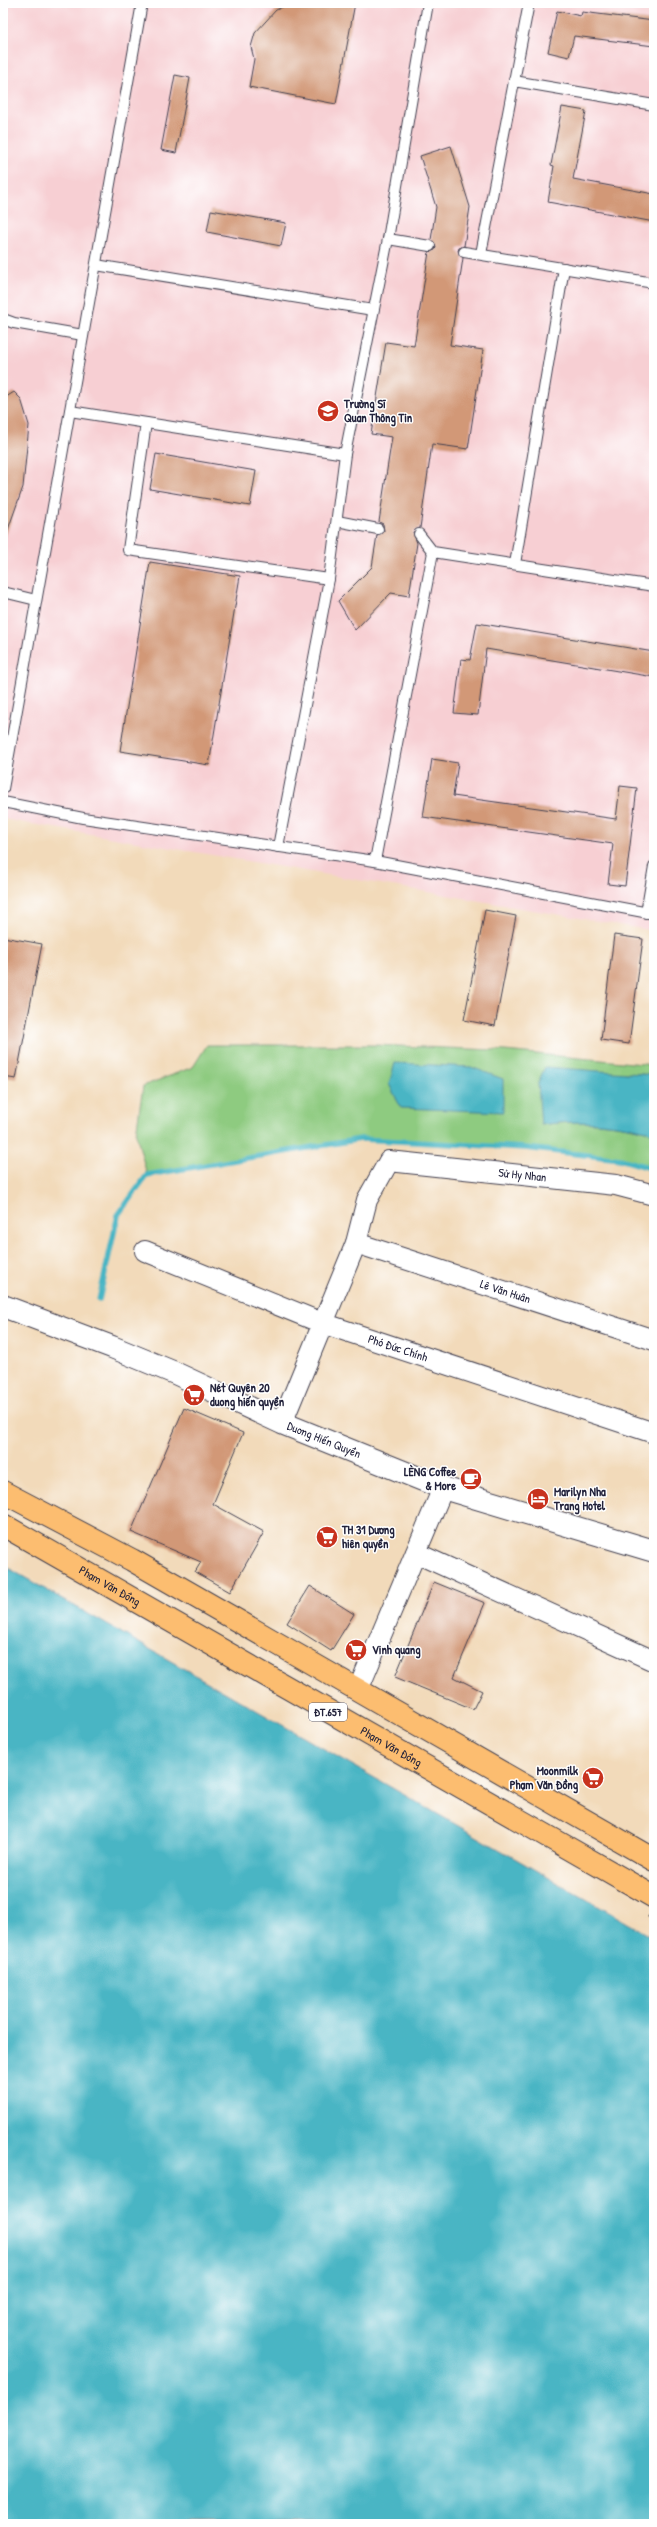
<svg xmlns="http://www.w3.org/2000/svg" width="657" height="2527" viewBox="0 0 657 2527" font-family="'Patrick Hand',sans-serif">
<style>
.built{fill:#f7cfd3}
.green{fill:#8ecb80;stroke:#58765e}
.water{fill:#48b5c4;stroke:#356c80}
.lines{fill:none;stroke-linecap:round;stroke-linejoin:round}
.stream{stroke:#48b5c4;stroke-width:5.5}
.building{fill:#d29877}
.service-casing{stroke:#413e4e;stroke-width:12}
.minor-casing{stroke:#413e4e;stroke-width:22}
.tertiary-casing{stroke:#413e4e;stroke-width:24}
.primary-casing{stroke:#413e4e;stroke-width:24}
.path{stroke:#413e4e;stroke-width:2.5;stroke-dasharray:3 3;stroke-linecap:butt}
.service{stroke:#fff;stroke-width:10}
.minor{stroke:#fff;stroke-width:20}
.tertiary{stroke:#fff;stroke-width:22}
.primary{stroke:#fcbd6f;stroke-width:22}
.labels{text-anchor:middle;stroke-width:3;stroke-linejoin:round;paint-order:stroke}
.shield{fill:#fff;stroke:#646476;stroke-width:1}
.shield-label{font-size:11px;font-weight:bold;fill:#22223b}
.poi-label{font-size:12px;font-weight:bold;fill:#22223b;stroke:#fff;text-anchor:start}
.street-label{font-size:12px;fill:#22223b;stroke:#fff}
</style>
<rect width="100%" height="100%" fill="#fff"/>
<filter id="ink" filterUnits="userSpaceOnUse"><feTurbulence type="fractalNoise" baseFrequency=".025" numOctaves="2"/><feDisplacementMap in="SourceGraphic" scale="8" xChannelSelector="R" yChannelSelector="G"/><feConvolveMatrix kernelMatrix="1 2 1 2 8 2 1 2 1" color-interpolation-filters="sRGB"/></filter>
<filter id="wash" filterUnits="userSpaceOnUse"><feTurbulence type="fractalNoise" baseFrequency=".012" numOctaves="4" result="noise"/><feDisplacementMap in="SourceGraphic" scale="16" xChannelSelector="R" yChannelSelector="G"/><feGaussianBlur stdDeviation="0.9" result="paint"/><feColorMatrix in="noise" values="0 0 0 0 0 0 0 0 0 0 0 0 0 0 0 0 0 1.4 0 .05"/><feComposite in="paint" operator="in"/></filter>
<g filter="url(#wash)">
<rect width="100%" height="100%" fill="#f2daba"/>
<polygon class="built" points="3,3 654,3 654,931 3,819"/>
<path class="green" d="M 207,1045 L 375,1045 L 494,1050 L 654,1065 L 654,1075 L 625,1073 L 541,1125 C 578,1119 618,1123 654,1133 L 654,1169 L 620,1159 L 525,1148 L 361,1139 L 147,1175 L 136,1134 L 143,1086 L 193,1067 Z"/>
<g class="water">
<polygon points="395,1063 471,1067 503,1079 503,1112 401,1108 389,1084"/>
<path d="M 545,1067 L 654,1075 L 654,1133 C 618,1123 578,1119 541,1125 L 538,1083 Z"/>
<polygon points="3,1565 654,1938 654,2524 3,2524"/>
</g>
<g class="lines">
<polyline class="stream" points="99,1300 118,1215 147,1175 361,1139 525,1148 620,1159 654,1169"/>
</g>
<g id="blocks">
<g class="building">
<polygon points="291,3 355,3 336,104 249,87 254,59 251,47 255,33 276,10"/>
<polygon points="557,11 581,16 582,12 654,21 654,46 574,36 569,57 548,52"/>
<polygon points="175,75 190,78 176,153 161,150"/>
<polygon points="562,107 586,111 573,179 654,194 654,222 548,202 554,166 551,165"/>
<polygon points="451,146 470,207 464,246 459,248 458,251 463,258 450,345 483,350 468,449 432,444 420,528 413,532 417,543 409,596 391,593 355,630 338,601 372,567 377,535 384,531 383,524 379,522 392,437 371,434 386,342 414,346 429,252 435,250 436,247 431,240 436,207 420,156"/>
<polygon points="211,210 286,223 281,246 207,232"/>
<polygon points="14,392 21,399 29,425 23,487 5,538 3,538 3,399"/>
<polygon points="156,454 256,471 250,506 150,489"/>
<polygon points="150,562 240,576 209,765 120,751"/>
<polygon points="477,623 654,652 654,677 486,649 478,715 454,713 461,659 470,660"/>
<polygon points="432,759 458,763 453,796 616,819 620,786 637,788 625,886 608,884 613,844 423,817"/>
<polygon points="485,910 516,916 495,1026 464,1020"/>
<polygon points="614,935 643,939 629,1044 601,1040"/>
<polygon points="3,937 42,944 16,1079 3,1077"/>
<polygon points="184,1408 243,1433 213,1504 264,1532 230,1592 195,1572 201,1562 131,1532"/>
<polygon points="434,1582 485,1603 454,1677 482,1691 473,1709 395,1677"/>
<polygon points="310,1586 354,1614 331,1651 287,1623"/>
</g>
</g>
</g>
<g filter="url(#ink)">
<use href="#blocks" fill-opacity="0" stroke="#413e4e" stroke-width="1"/>
<g class="lines">
<g class="service-casing">
<g id="service">
<polyline points="514,81 654,105"/>
<polyline points="388,239 430,246"/>
<polyline points="464,252 654,283"/>
<polyline points="481,254 529,3"/>
<polyline points="96,265 373,310"/>
<polyline points="3,319 14,323 83,335"/>
<polyline points="70,411 345,454"/>
<polyline points="146,423 128,550 329,579"/>
<polyline points="337,521 378,529"/>
<polyline points="419,534 433,552 654,586"/>
<polyline points="515,564 564,268"/>
<polyline points="3,592 36,600"/>
<polyline points="3,789 142,3"/>
<polyline points="3,802 83,818 375,861 654,914"/>
<polyline points="278,847 329,579 345,454 388,239 428,3"/>
<polyline points="375,861 433,552"/>
<polyline points="646,913 654,866"/>
</g>
</g>
<g class="minor-casing">
<g id="minor">
<path id="s1" d="M 356,1243 L 654,1340"/>
<path id="s2" d="M 145,1251 L 322,1323 L 654,1433"/>
<path id="s3" d="M 282,1423 L 356,1243 L 367,1200 L 389,1161 L 616,1185 L 654,1195"/>
<polyline points="416,1553 654,1661"/>
<polyline points="358,1690 443,1488"/>
</g>
</g>
<g class="tertiary-casing">
<g id="tertiary">
<path id="s4" d="M 3,1306 L 112,1347 L 175,1373 L 282,1423 L 443,1488 L 654,1551"/>
</g>
</g>
<g class="primary-casing">
<g id="primary">
<polyline points="3,1492 132,1560 654,1860"/>
<path id="s5" d="M 3,1525 L 654,1897"/>
</g>
</g>
<polyline class="path" points="648,1916 654,1920"/>
<use href="#service" class="service"/>
<use href="#minor" class="minor"/>
<use href="#tertiary" class="tertiary"/>
<use href="#primary" class="primary"/>
</g>
</g>
<defs>
<g id="university-disc" transform="scale(1.15)"><circle r="9.5" fill="#c8321e" stroke="#fff"/><path d="M0-5L7-2L0 1L-7-2ZM-4 1L0 2.5L4 1V4Q0 6-4 4Z" fill="#fff"/></g>
<g id="supermarket-disc" transform="scale(1.15)"><circle r="9.5" fill="#c8321e" stroke="#fff"/><path d="M-6-5.5h2.5l.6 2H6L4.5 2H-2.5L-4.4-4H-6ZM-1.5 3.2a1.3 1.3 0 1 0 .1 0ZM3 3.2a1.3 1.3 0 1 0 .1 0Z" fill="#fff"/></g>
<g id="cafe-disc" transform="scale(1.15)"><circle r="9.5" fill="#c8321e" stroke="#fff"/><path d="M-5.5-4.5H6V0H3Q3 3.5 0 3.5H-2.5Q-5.5 3.5-5.5 0ZM3-3.2v2h1.7v-2ZM-6 4.5H4V6H-6Z" fill="#fff"/></g>
<g id="hotel-disc" transform="scale(1.15)"><circle r="9.5" fill="#c8321e" stroke="#fff"/><path d="M-6-4.5h1.5V1H6V5H4.5V3h-9V5H-6ZM-4 0a1.8 1.8 0 1 1 3.6 0ZM.5 0V-2.5h3Q6-2.5 6 0Z" fill="#fff"/></g>
</defs>
<g fill-rule="evenodd">
<use href="#university-disc" x="328" y="411"/>
<use href="#supermarket-disc" x="194" y="1395"/>
<use href="#cafe-disc" x="471" y="1479"/>
<use href="#hotel-disc" x="538" y="1499"/>
<use href="#supermarket-disc" x="327" y="1537"/>
<use href="#supermarket-disc" x="356" y="1650"/>
<use href="#supermarket-disc" x="593" y="1778"/>
</g>
<g class="labels">
<rect class="shield" x="309" y="1703" width="38" height="18" rx="3"/>
<g class="shield-label">
<text x="328" y="1716">ĐT.657</text>
</g>
<g class="poi-label">
<text x="344" y="408">Trường Sĩ<tspan x="344" dy="14">Quan Thông Tin</tspan></text>
<text x="210" y="1392">Nét Quyên 20<tspan x="210" dy="14">duong hiến quyền</tspan></text>
<text x="456" y="1476" text-anchor="end">LÈNG Coffee<tspan x="456" dy="14">&amp; More</tspan></text>
<text x="554" y="1496">Marilyn Nha<tspan x="554" dy="14">Trang Hotel</tspan></text>
<text x="342" y="1534">TH 31 Dương<tspan x="342" dy="14">hiên quyền</tspan></text>
<text x="372" y="1654">Vinh quang</text>
<text x="578" y="1775" text-anchor="end">Moonmilk<tspan x="578" dy="14">Phạm Văn Đồng</tspan></text>
</g>
<g class="street-label">
<text dy="4" stroke="none"><textPath href="#s3" startOffset="418">Sử Hy Nhan</textPath></text>
<text dy="4" stroke="none"><textPath href="#s1" startOffset="157">Lê Văn Huân</textPath></text>
<text dy="4" stroke="none"><textPath href="#s2" startOffset="271">Phó Đức Chính</textPath></text>
<text dy="4" stroke="none"><textPath href="#s4" startOffset="348">Duơng Hiến Quyền</textPath></text>
<text dy="4" stroke="none"><textPath href="#s5" startOffset="123">Phạm Văn Đồng</textPath></text>
<text dy="4" stroke="none"><textPath href="#s5" startOffset="447">Phạm Văn Đồng</textPath></text>
</g>
</g>
<rect width="657" height="2527" fill="none" stroke="#fff" stroke-width="16"/>
</svg>
